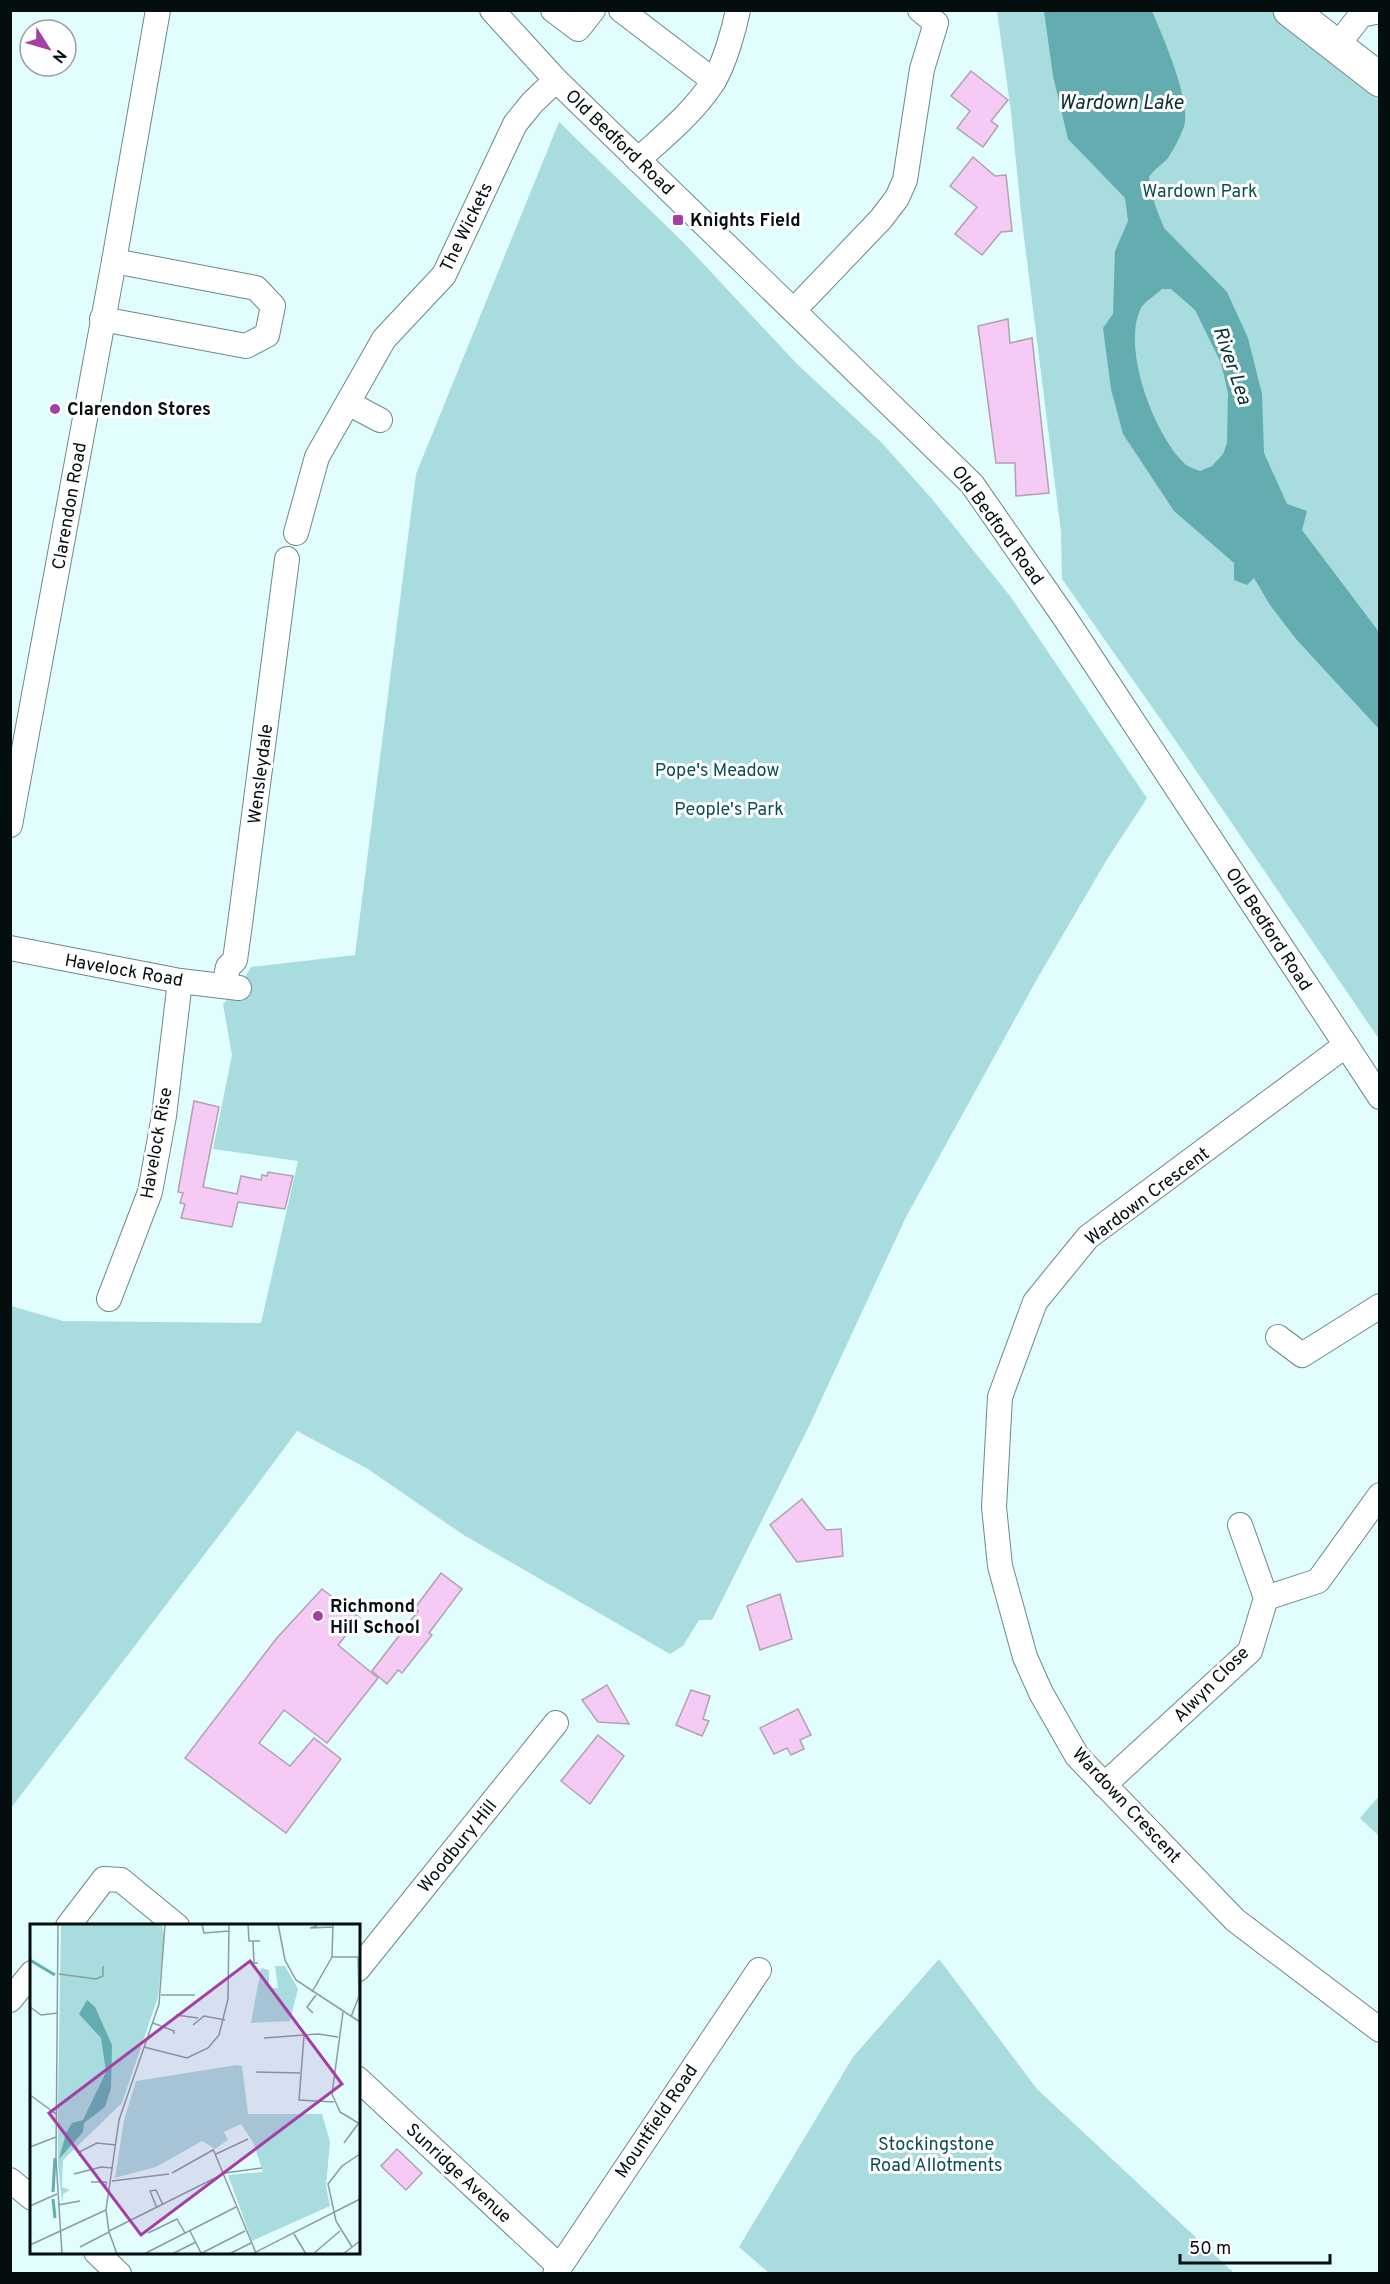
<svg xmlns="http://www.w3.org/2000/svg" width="1390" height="2284" viewBox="0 0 1390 2284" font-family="Overpass,sans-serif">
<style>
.green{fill:#a9dcde}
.water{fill:#63adb1;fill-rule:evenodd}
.building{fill:#f5caf5;stroke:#b1a1b1;stroke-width:1.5}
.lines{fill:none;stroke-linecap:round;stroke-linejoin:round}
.minor-casing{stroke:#6e8889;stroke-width:26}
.highway-casing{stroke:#6e8889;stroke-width:35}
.minor{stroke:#fff;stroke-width:24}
.highway{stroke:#fff;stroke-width:33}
.poi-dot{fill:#a33fa5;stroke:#fff;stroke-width:2}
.labels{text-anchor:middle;stroke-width:6;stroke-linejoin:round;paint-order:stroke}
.street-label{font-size:18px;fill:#050e0e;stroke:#fff}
.park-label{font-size:18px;fill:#0c4f52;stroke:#fff}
.poi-label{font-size:18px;font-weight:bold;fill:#050e0e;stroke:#fff;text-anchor:start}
.water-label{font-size:20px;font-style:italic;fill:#0a3032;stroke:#fff}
.inset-river{fill:none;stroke:#63adb1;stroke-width:3}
.inset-road{fill:none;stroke:#899d9e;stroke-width:1.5}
.view{fill:#a33fa5;fill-opacity:0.15;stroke:#a33fa5;stroke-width:3}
.inset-edge{fill:none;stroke:#050e0e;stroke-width:3}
</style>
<rect width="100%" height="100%" fill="#e1fdfe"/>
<g class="green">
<polygon points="997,11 1276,11 1379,87 1379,1039 1171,734 1062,579 1061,532 1022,221 1011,112"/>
<polygon points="559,122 683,242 796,363 882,443 932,499 1010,596 1147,798 1106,861 1037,979 906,1217 810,1424 712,1620 699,1620 683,1646 670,1654 462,1534 368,1469 297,1431 243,1504 11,1808 11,1306 63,1321 261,1323 298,1161 213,1149 232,1055 223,1004 239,988 251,967 355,955 416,474"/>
<polygon points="1379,1796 1379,1836 1360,1818"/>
<polygon points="939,1959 1037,2089 1234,2273 769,2273 739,2247 853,2057"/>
</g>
<path class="water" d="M 1044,11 L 1152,11 C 1162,35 1194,106 1183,129 C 1179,139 1174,149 1168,158 C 1162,165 1154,169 1149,177 L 1155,205 L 1164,228 L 1227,292 L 1248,338 L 1262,394 L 1264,453 L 1287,504 L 1307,511 L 1302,530 L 1379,632 L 1379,729 L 1296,639 L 1270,605 L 1254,578 L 1247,585 L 1234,580 L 1234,563 L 1174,511 L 1123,434 L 1111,389 L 1103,328 L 1113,314 L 1115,251 L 1128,221 L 1125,198 L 1068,139 L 1053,76 ZM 1162,289 L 1171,289 L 1195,310 L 1221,363 L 1228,393 L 1227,443 L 1223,454 L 1212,466 L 1200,471 C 1195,469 1188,467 1184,463 C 1154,434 1121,348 1141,308 C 1145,301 1156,295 1162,289 Z"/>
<g class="building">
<polygon points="971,71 1008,100 991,121 998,126 983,147 957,128 970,111 951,96"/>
<polygon points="973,157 995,176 1006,175 1012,231 1001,232 982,255 955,234 977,207 950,186"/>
<polygon points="1008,319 1010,343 1032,338 1049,493 1016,496 1015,463 996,463 978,326"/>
<polygon points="194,1101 219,1107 203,1187 237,1194 241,1176 261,1180 262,1175 267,1176 268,1172 293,1176 285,1209 238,1202 232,1227 181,1218 185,1204 180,1203 183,1193 178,1192"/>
<polygon points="802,1499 826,1530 841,1529 843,1556 797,1562 770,1525"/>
<polygon points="441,1573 462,1589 429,1633 432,1635 402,1673 398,1670 387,1684 372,1671 418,1611 415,1608"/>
<polygon points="322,1589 360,1618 338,1645 378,1678 327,1743 284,1710 259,1743 290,1766 314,1738 341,1759 286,1833 185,1758 276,1639"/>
<polygon points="780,1594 792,1639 760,1650 747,1606"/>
<polygon points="607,1685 629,1724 598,1722 582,1700"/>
<polygon points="691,1690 710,1696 703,1719 709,1721 702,1736 676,1725"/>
<polygon points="798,1709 811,1735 800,1740 804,1749 791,1755 787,1748 774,1754 760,1728"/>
<polygon points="598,1735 624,1756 590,1804 561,1781"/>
<polygon points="397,2149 422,2173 406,2190 381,2166"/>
</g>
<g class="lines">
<g class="minor-casing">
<g id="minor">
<polyline points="492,10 556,80 972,484 1065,618 1380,1097"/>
<polyline points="553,10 578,29 593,10"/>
<polyline points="621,10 714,81"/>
<polyline points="1336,47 1361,15 1380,11"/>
<path d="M 638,160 C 664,136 694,112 713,82 C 724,65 734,30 738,10"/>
<polyline points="794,310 881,219 897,198 905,180 922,69 936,23 920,10"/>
<polyline points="102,319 246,346 267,335 273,306 256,288 114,261"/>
<polyline points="348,403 380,420"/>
<polyline points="296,533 317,457 384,339 444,275 515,124 532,103 556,80"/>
<polyline points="10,825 114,261 158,10"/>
<polyline points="10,948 180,981 239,988"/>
<polyline points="224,986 228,967 235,960 240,924 287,559"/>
<polyline points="1346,1045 1088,1237 1035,1302 1000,1397 994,1507 1000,1566 1025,1657 1041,1693 1077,1756 1235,1920 1380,2030"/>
<polyline points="109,1299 150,1192 164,1116 180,981"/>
<polyline points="1278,1337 1302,1355 1380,1306"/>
<polyline points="1266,1598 1318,1581 1380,1495"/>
<polyline points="1104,1785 1250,1651 1266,1598 1240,1525"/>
<polyline points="68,1926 104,1879 121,1880 177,1926"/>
<polyline points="358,1969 556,1723"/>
<polyline points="10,2000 32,1973"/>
<polyline points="358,2079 559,2266"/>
<polyline points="10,2180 32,2198"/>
<polyline points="96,2252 119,2274"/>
<polyline points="555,2274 759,1970"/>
</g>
</g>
<g class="highway-casing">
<polyline id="highway" points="1290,10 1380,80"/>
</g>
<use href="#minor" class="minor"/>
<use href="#highway" class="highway"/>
</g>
<g class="poi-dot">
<rect x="672" y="214" width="12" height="12" rx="3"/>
<circle cx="55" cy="409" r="6"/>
<circle cx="318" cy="1616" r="6"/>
</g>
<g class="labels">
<g class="street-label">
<text transform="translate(620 142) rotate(44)" y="6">Old Bedford Road</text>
<text transform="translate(466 227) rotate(-64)" y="6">The Wickets</text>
<text transform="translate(69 506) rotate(-80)" y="6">Clarendon Road</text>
<text transform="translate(998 525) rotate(54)" y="6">Old Bedford Road</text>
<text transform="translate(260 774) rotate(-83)" y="6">Wensleydale</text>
<text transform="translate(1269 929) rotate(57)" y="6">Old Bedford Road</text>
<text transform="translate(124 970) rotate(10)" y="6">Havelock Road</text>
<text transform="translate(156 1143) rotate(-80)" y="6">Havelock Rise</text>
<text transform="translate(1147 1196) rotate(-37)" y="6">Wardown Crescent</text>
<text transform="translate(1211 1684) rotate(-45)" y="6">Alwyn Close</text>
<text transform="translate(1127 1805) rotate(47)" y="6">Wardown Crescent</text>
<text transform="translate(457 1846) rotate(-51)" y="6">Woodbury Hill</text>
<text transform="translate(656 2121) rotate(-56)" y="6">Mountfield Road</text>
<text transform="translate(459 2173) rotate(43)" y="6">Sunridge Avenue</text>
</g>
<g class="park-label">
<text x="1200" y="197">Wardown Park</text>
<text x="717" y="776">Pope's Meadow</text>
<text x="729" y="815">People's Park</text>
<text x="936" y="2150">Stockingstone<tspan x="936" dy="21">Road Allotments</tspan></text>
</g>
<g class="poi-label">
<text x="690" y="226">Knights Field</text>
<text x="67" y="415">Clarendon Stores</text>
<text x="330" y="1612">Richmond<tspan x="330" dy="21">Hill School</tspan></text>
</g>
<g class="water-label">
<text x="1121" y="109">Wardown Lake</text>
<text transform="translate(1233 365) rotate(71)" y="7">River Lea</text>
</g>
</g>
<g transform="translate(30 1924)">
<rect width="330" height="330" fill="#e1fdfe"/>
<path d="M 31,0 L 132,0 L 134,15 L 128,73 L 92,179 L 33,236 L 32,263 L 40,266 L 33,270 L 32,279 L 28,240 L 28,182 ZM 245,42 L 255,42 L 268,65 L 260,97 L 221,99 L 231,44 L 239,46 L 239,64 L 248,64 ZM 207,141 L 212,142 L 218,190 L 292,190 L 300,218 L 296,262 L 300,282 L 222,317 L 198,251 L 233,248 L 223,218 L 211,200 L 194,208 L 198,216 L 185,225 L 172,217 L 126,243 L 85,254 L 94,196 L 106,157 Z" fill="#a9dcde"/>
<path d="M 57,76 L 65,83 L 82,121 L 81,164 L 75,183 L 54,199 L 53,208 L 29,235 L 36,209 L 42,199 L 53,196 L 76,148 L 71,114 L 49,90 Z" fill="#63adb1"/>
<path class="inset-river" d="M 0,36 L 25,51M 23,268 L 25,234M 23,275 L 25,294"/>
<path class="inset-road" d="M 28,0 L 26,235 L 32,330M 172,0 L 174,9 L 199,7M 218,0 L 219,17 L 230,17M 248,0 L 255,36 L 266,56 L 330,98M 287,2 L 280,4 L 303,3M 223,17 L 224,39 L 228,39M 302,33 L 328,33M 328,33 L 329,72M 29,50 L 66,55 L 73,52 L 73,42M 282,68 L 302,33 L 303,0M 131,71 L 165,71M 0,83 L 11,91 L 28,89M 313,88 L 302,170 L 310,188 L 330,200M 283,89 L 277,83 L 286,71M 146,91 L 168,94M 321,93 L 329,72M 123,99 L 144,107 L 144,110M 163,101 L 174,92 L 195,96M 274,112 L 269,176 L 304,178M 234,114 L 288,110 L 308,113M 114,123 L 157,134 L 178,124 L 189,111 L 198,75 L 199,0M 226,148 L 270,149M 0,171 L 26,190M 314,219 L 328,200M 0,223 L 26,213M 183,225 L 226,329M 186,230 L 218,215M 49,232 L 51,227 L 67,219 L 86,221M 142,249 L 183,226M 44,250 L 71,243 L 83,244M 82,257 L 139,250M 61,258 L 76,258 L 76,262M 28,281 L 50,277M 0,282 L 27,270M 127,284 L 120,267 L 126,266 L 133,281M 79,307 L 195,249 L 232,244M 160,307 L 171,329M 118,309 L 147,295 L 155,309M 264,310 L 276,330M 0,321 L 76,286M 50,323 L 79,308M 322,323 L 306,297 L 298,260 L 312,242 L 330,230M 87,330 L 79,308 L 76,286 L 89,196 L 129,80 L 135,0M 114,330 L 206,283M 142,330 L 166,318M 170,330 L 215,307M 199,330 L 221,319M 222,330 L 330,275M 283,330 L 310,307M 313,330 L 330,317"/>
<path class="view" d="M 220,37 L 312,160 L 111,311 L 19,189 Z"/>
<rect width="330" height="330" class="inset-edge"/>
</g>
<rect width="1390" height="2284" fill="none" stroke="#050e0e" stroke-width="24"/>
<g transform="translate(48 48) rotate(127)"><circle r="28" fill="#ffffff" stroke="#9b9f9f" stroke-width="1.5"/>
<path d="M0-4.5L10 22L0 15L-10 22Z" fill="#a33fa5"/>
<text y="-9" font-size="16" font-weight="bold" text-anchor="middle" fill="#050e0e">N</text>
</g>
<path d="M1180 2254v9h150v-9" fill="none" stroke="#050e0e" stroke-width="3"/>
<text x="1189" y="2254" font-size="18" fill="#050e0e" stroke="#ffffff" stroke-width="4.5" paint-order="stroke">50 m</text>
</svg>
